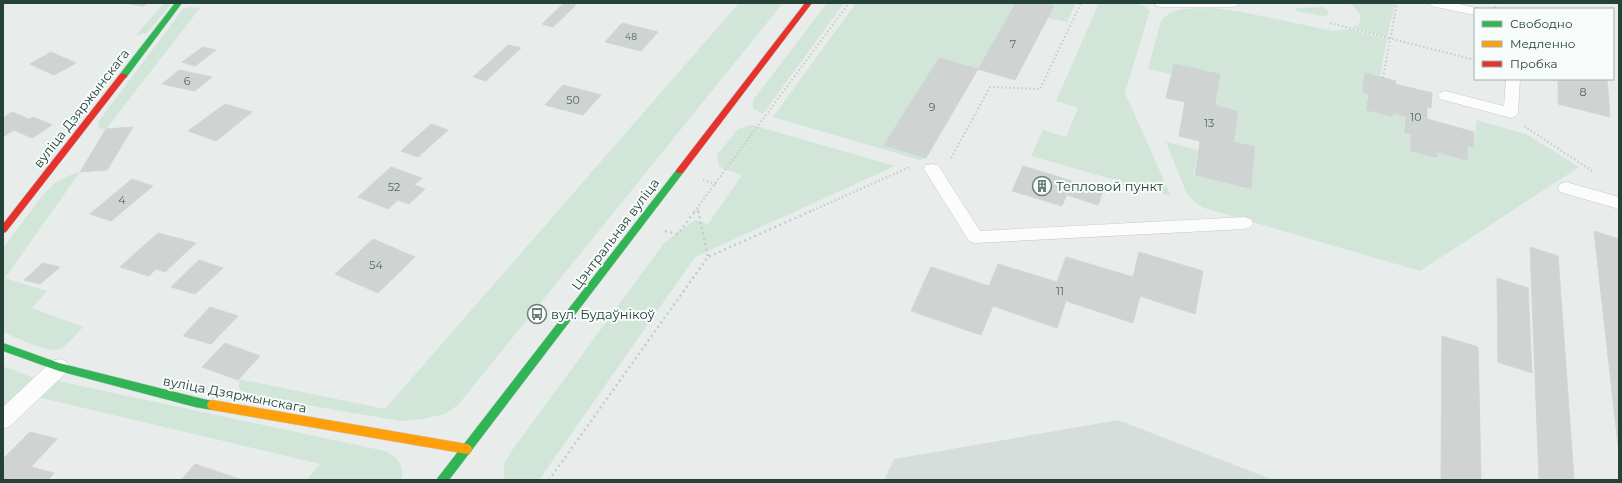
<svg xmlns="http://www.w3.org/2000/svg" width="1622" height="483" viewBox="0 0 1622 483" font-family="Montserrat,sans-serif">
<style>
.built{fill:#d6dedb}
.green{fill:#d1e6d8}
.building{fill:#cfd4d2;stroke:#d1d6d4}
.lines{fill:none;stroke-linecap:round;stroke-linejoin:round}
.lane-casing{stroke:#c5cac8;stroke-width:1}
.fast-casing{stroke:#c3cbc8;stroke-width:1}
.slow-casing{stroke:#c3cbc8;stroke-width:1}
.jam-casing{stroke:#c3cbc8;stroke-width:1}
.path-far1{stroke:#c3ccca;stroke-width:2;stroke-dasharray:1.5 2.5;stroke-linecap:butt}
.path{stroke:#c3ccca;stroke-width:2.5;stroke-dasharray:2 3.5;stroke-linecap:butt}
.lane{fill:#fcfcfc;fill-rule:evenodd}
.fast{fill:#30b455;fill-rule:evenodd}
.slow{fill:#ff9f0a;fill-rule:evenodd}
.jam{fill:#e5322d;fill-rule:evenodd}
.labels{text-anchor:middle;stroke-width:4;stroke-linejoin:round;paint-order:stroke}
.far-number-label{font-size:9px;fill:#506761}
.number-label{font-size:11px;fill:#506761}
.street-label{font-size:13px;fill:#24423a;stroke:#f7fbf9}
.poi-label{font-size:13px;fill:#24423a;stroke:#f7fbf9;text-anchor:start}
</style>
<rect width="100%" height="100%" fill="#e8edeb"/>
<polygon class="built" points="1118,420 1274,480 884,480 894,459"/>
<g class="green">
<polygon points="164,3 172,3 147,33 136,35"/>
<polygon points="739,3 783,3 458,405 445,414 422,419 400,421 243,394 239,388 239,379 385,409"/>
<polygon points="827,3 844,3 763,114 753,109 753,100"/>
<polygon points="856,3 1016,3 926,158 920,160 773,117"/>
<polygon points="1043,3 1076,3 1067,22 1047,18 1053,6"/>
<polygon points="1099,3 1139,3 1150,10 1125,93 1171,196 1031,156 1043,130 1066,137 1078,108 1056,101"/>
<polygon points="1350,3 1395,4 1387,37 1351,27 1358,25 1360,21 1360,14"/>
<polygon points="190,7 200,8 106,129 101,129 98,126 98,122 183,9"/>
<polygon points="1323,7 1329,12 1328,15 1323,16 1296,11 1296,8"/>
<path d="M 1214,8 L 1242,12 L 1333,31 L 1349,29 L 1387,39 L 1380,76 L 1365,73 L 1361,92 L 1368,94 L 1366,110 L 1393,118 L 1394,114 L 1405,117 L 1403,132 L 1410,134 L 1409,151 L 1437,159 L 1438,153 L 1469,162 L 1469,147 L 1475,148 L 1476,120 L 1526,134 L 1579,167 L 1420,271 L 1204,208 L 1196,203 L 1186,192 L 1166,142 L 1198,150 L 1193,175 L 1251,190 L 1256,147 L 1235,142 L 1239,110 L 1216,105 L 1220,74 L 1174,64 L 1171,74 L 1148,69 L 1161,21 C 1173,5 1196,9 1214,8 Z"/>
<polygon points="750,125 756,126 895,166 695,257 539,480 504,480 504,464 513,449 664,243 695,220 708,224 742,175 719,167 717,155 738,129"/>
<path d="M 80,172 L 5,278 L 47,291 L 32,308 L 83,327 C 76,334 69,344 60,349 C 49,354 15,337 3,332 L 3,248 L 42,196 L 54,184 L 68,176 Z"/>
<polygon points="3,366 34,378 3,407"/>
<path d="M 58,381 L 385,451 C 400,459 403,463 402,480 L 306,480 L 320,464 L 37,397 L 49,384 Z"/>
</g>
<g class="building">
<polygon points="125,3 148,3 143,6"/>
<polygon points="564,3 576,5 553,27 542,24"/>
<polygon points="1016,3 1043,3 1054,6 1015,80 978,69"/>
<polygon points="622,23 658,32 641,51 605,42"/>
<polygon points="508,45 521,48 486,81 473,77"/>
<polygon points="203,47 216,50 195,66 182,62"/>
<polygon points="51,52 76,63 54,75 30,64"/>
<polygon points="939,58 978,69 926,158 884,145"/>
<polygon points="1174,64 1220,74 1215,105 1238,111 1234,142 1255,147 1251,189 1195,175 1200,141 1179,136 1185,102 1166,98"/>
<polygon points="179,70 212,77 195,91 162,84"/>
<polygon points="1365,73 1396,81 1395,84 1432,93 1431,108 1427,107 1427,119 1474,132 1474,148 1468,146 1468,161 1437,152 1437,158 1410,151 1411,134 1404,132 1406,117 1393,113 1393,117 1366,110 1369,94 1362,92"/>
<polygon points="1558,79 1607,79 1610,117 1558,104"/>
<polygon points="563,85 601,95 583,115 545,105"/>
<polygon points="225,104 252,112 216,141 188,131"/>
<polygon points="12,112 29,119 33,117 52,125 32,138 14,130 3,137 3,127 5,126 3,125 3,118"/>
<polygon points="431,124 448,130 418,157 401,151"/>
<polygon points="133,127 107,170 80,172 106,129"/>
<polygon points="1023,166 1072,181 1062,206 1012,191"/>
<polygon points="391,167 422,178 414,185 425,189 409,204 398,200 388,209 358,197"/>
<polygon points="132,179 153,186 111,221 90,214"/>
<polygon points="1072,182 1103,191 1098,205 1067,195"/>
<polygon points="1594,231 1619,239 1619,454"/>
<polygon points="158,233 196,243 165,272 156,269 149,276 120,267"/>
<polygon points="373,239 415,257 378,293 335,274"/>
<polygon points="1530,247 1558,256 1574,480 1539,480"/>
<polygon points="1139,252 1203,271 1195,314 1140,296 1133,323 1066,301 1057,328 993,306 981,335 911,311 931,267 989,286 998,264 1057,282 1066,257 1133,277"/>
<polygon points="199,260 223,268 195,294 171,287"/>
<polygon points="43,263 60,267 40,284 24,280"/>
<polygon points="1497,278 1528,288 1532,373 1498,362"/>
<polygon points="210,307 238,316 211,344 183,336"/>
<polygon points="1442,336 1478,347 1481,480 1441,480"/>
<polygon points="225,343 260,356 238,380 202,367"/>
<polygon points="30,432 57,439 31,467 54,473 48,480 3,480 3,459"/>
<polygon points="195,464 242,480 181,480"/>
</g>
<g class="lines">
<g class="lane-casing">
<g id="lane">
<polygon points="1155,3 1238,3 1237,6 1232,7 1161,7 1156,6"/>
<polygon points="1430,3 1455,3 1480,9 1475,9 1475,15 1431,6"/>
<polygon points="1506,79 1520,79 1518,113 1516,116 1511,118 1440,99 1438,96 1440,93 1445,91 1504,106"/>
<polygon points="932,164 938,165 980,231 1245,217 1251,219 1253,223 1251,227 1245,229 975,243 969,241 924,169 926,165"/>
<polygon points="1566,182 1619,197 1619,209 1560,192 1558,188 1560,184"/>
<polygon points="59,359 66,361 69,367 66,373 10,426 3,429 3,407 52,361"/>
</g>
</g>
<g class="fast-casing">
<g id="fast">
<polygon points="175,3 182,3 126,78 120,78 120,74"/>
<polygon points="680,168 684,171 683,173 449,480 436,480 677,169"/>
<polygon points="3,343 59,363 195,397 216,402 217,405 216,408 212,410 195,407 59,371 3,351"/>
</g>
</g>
<g class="slow-casing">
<polygon id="slow" points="212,400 467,444 471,446 472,449 471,452 467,454 212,410 208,408 207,405 208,402"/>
</g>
<g class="jam-casing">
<g id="jam">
<polygon points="805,3 812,3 683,173 677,173 676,171 677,169"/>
<polygon points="120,74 126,74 127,76 6,232 3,233 3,224"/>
</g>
</g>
<g class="path-far1">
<polyline points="1494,7 1501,9"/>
<polyline points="1330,23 1475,60"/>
<polyline points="1383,78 1397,3"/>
<polyline points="1550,79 1558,81"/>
<polyline points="1524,126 1592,171"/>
<polyline points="951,158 990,87 1040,89 1081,3"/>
<polyline points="703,180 716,184"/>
<polyline points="698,209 699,212"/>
<polyline points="694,212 849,3"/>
<polyline points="809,212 910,167"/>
</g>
<g class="path">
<polyline points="698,211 708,257"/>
<polyline points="665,231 678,234 695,211"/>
<polyline points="549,480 708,257 811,211"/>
</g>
<use href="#lane" class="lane"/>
<use href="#fast" class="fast"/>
<use href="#slow" class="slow"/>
<use href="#jam" class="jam"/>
</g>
<defs>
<g id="building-ring" transform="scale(1)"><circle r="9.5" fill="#f7fbf9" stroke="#697e78" stroke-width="1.5"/><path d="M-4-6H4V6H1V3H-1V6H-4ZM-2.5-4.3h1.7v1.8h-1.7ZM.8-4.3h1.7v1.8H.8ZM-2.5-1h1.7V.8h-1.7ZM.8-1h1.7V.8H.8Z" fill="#697e78"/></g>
<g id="bus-ring" transform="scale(1)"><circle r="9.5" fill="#f7fbf9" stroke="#697e78" stroke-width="1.5"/><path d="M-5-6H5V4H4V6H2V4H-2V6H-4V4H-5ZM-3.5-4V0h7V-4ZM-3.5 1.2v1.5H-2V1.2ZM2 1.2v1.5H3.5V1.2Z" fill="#697e78"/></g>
</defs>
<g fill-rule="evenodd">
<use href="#building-ring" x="1042" y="186"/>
<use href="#bus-ring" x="537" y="314"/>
</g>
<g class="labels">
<g class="far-number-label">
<text x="631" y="40">48</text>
</g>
<g class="number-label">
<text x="1013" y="48">7</text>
<text x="187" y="85">6</text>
<text x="1583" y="96">8</text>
<text x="573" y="104">50</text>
<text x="932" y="111">9</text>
<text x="1416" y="121">10</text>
<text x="1209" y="127">13</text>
<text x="394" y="191">52</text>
<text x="122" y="204">4</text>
<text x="376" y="269">54</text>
<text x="1060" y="295">11</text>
</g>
<g class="street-label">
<text transform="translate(81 108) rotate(-52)" y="5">вуліца Дзяржынскага</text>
<text transform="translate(615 234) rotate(-53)" y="5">Цэнтральная вуліца</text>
<text transform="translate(235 394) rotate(11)" y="5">вуліца Дзяржынскага</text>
</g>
<g class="poi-label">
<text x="1056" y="191">Тепловой пункт</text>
<text x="551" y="319">вул. Будаўнікоў</text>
</g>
</g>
<rect width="1622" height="483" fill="none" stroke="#24423a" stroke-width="8"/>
<rect x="1474" y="8" width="140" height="72" fill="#f7fbf9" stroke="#a3b1ad"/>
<rect x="1482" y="21" width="20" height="6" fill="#30b455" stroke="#a3b1ad"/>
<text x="1510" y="28" font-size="12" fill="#24423a">Свободно</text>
<rect x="1482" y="41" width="20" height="6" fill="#ff9f0a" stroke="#a3b1ad"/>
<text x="1510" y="48" font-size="12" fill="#24423a">Медленно</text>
<rect x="1482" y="61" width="20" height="6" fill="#e5322d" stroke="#a3b1ad"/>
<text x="1510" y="68" font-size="12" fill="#24423a">Пробка</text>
</svg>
